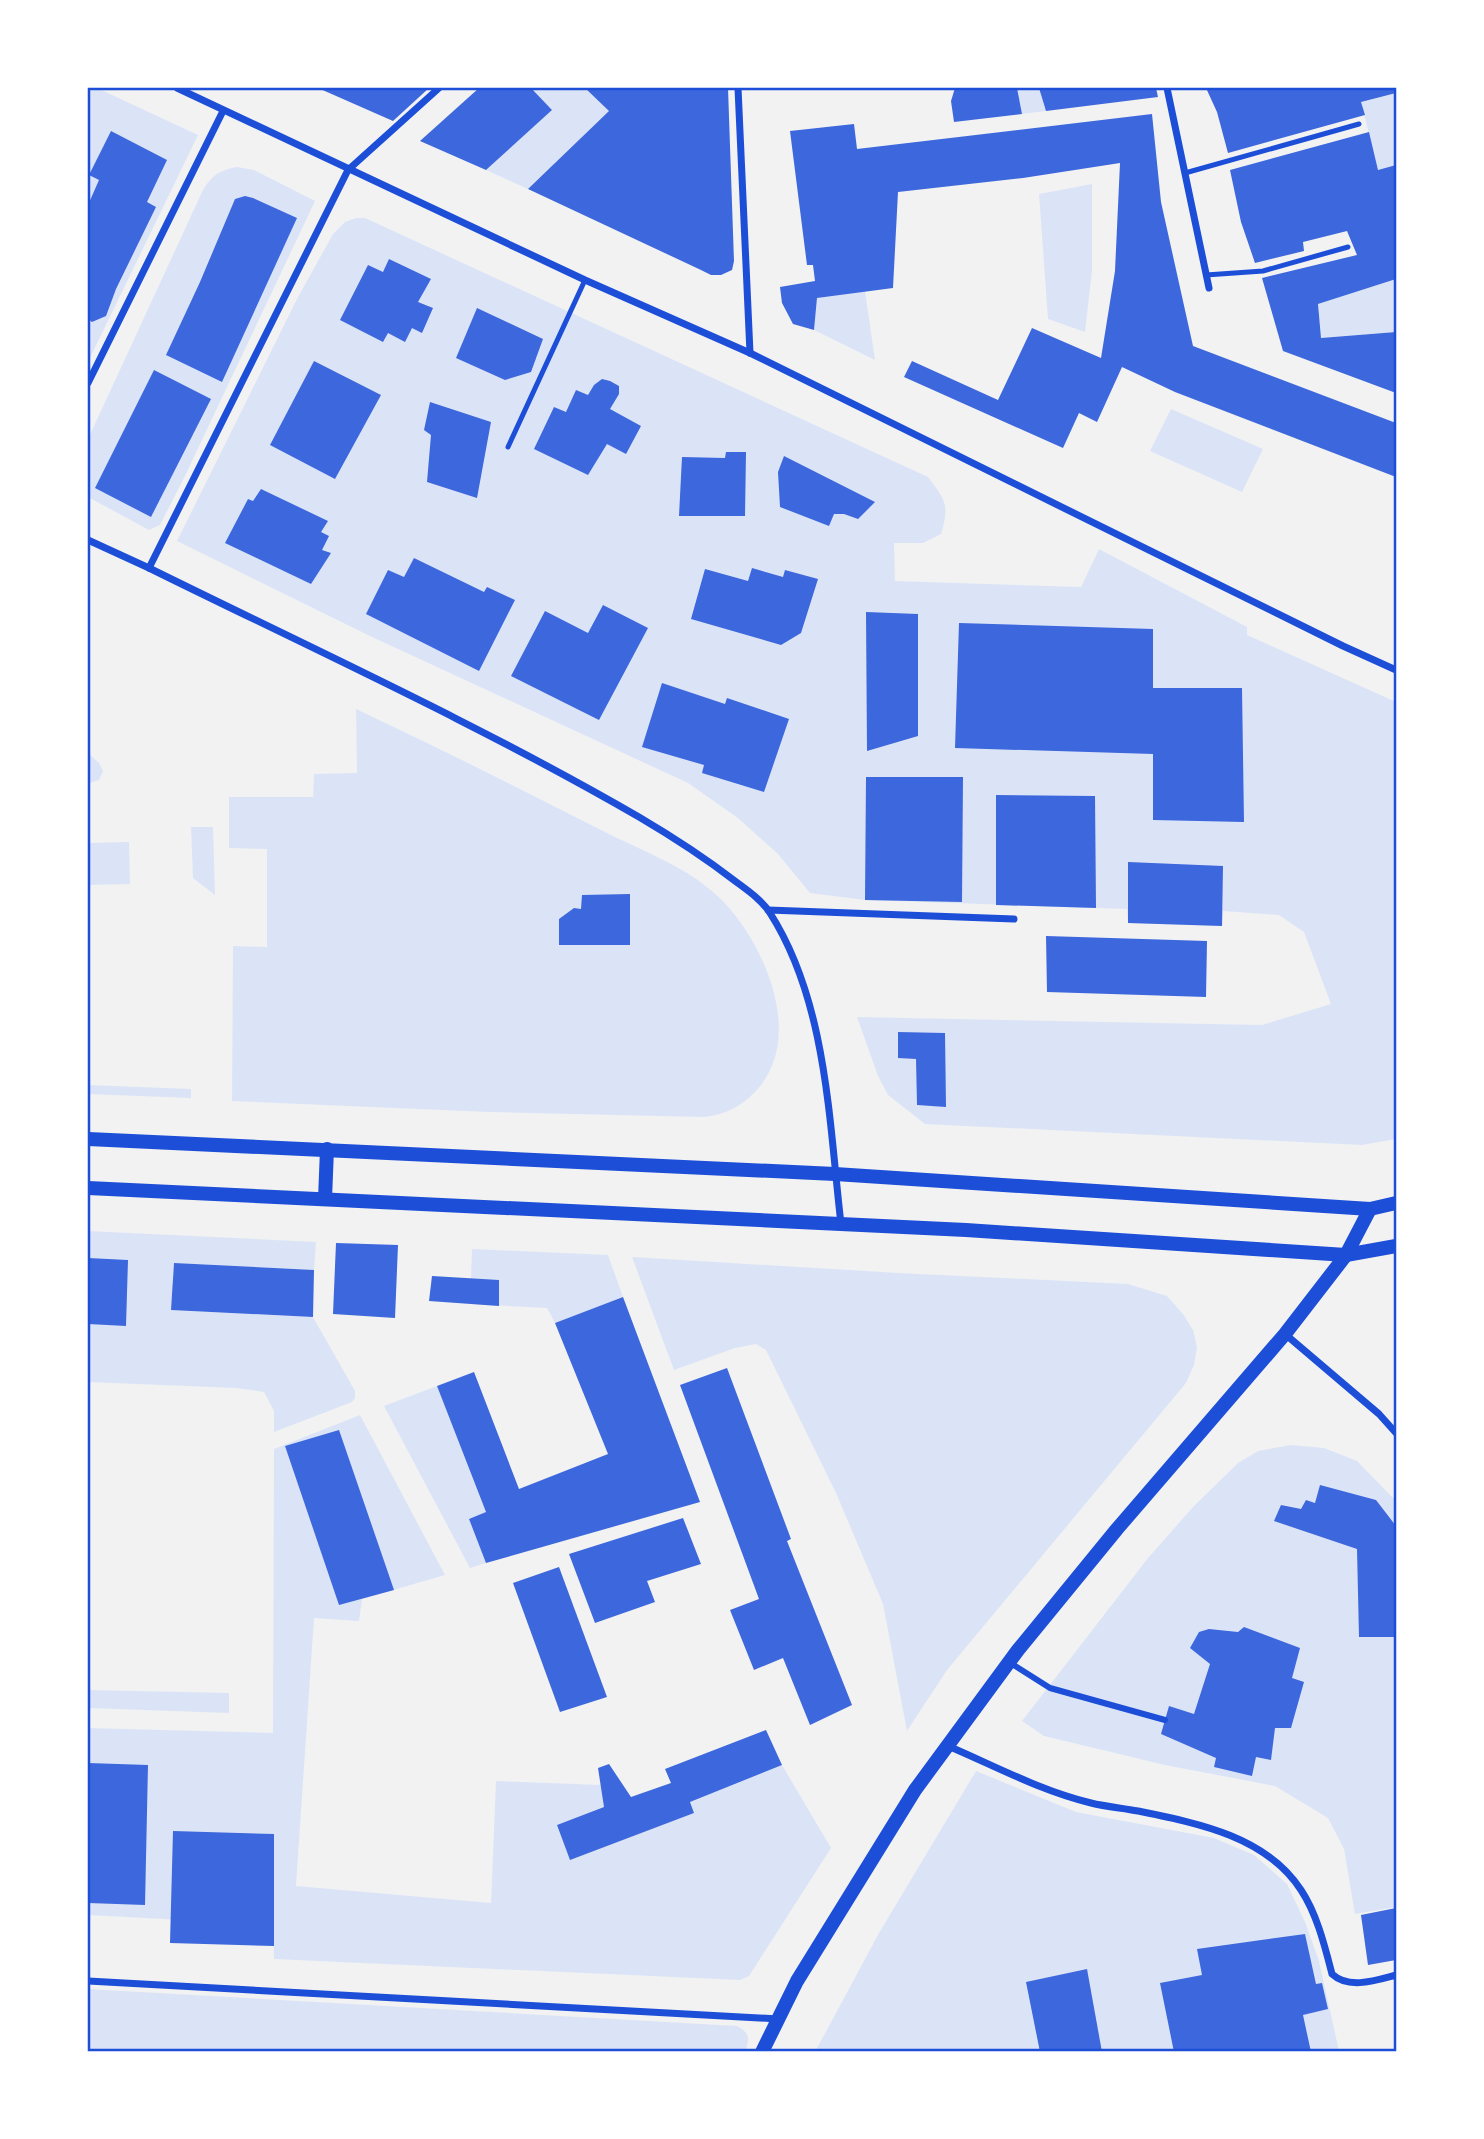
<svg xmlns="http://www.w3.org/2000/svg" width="1484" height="2139" viewBox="0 0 1484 2139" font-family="Poppins,sans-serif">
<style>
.green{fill:#dbe4f7}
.building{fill:#3d67dc}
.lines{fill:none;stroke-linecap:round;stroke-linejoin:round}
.service{stroke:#1d4ed8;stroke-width:5}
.pedestrian{stroke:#1d4ed8;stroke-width:6}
.minor{stroke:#1d4ed8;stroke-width:7}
.secondary{stroke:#1d4ed8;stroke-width:14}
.neatline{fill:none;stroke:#1d4ed8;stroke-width:2.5}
</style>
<rect width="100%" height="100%" fill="#f2f2f2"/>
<g class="green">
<polygon points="88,88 97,88 198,135 88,362"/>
<polygon points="531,88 585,88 609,111 528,189 486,170 552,110"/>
<polygon points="1017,88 1039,88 1046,111 1022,114"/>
<polygon points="1396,93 1396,165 1378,170 1361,102"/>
<path d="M 237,167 L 254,170 L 315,201 L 184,478 L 160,525 L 149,530 L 88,497 L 88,439 L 203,190 C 212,175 220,170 237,167 Z"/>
<polygon points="1092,184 1092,271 1085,332 1048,319 1039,194"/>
<path d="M 356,218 L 365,218 L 928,477 C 945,500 950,504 941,534 L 923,543 L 894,543 L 895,581 L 1081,587 L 1099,549 L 1247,627 L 1247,635 L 1396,702 L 1396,1139 L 1362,1145 L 925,1124 L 888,1095 L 878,1076 L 857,1017 L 1262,1025 L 1331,1004 L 1304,932 L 1279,915 L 1223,911 L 1222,926 L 1128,923 L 1127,909 L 865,900 L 810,893 L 778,854 L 738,818 L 688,783 L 372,637 L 177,541 L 298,297 L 333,234 L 345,222 Z"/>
<polygon points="1396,279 1396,332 1321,338 1318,304"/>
<polygon points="865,291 875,360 814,330 817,298"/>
<polygon points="1171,409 1263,449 1242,492 1150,451"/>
<path d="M 356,709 C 439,748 521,789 603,831 C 640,850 681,864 713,892 C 755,927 794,1009 773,1063 C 762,1093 735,1115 703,1117 L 489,1112 L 232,1101 L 233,946 L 267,947 L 267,849 L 229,848 L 229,797 L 313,797 L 314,774 L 357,773 Z"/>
<polygon points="88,753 99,763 103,771 99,780 89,783"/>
<polygon points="191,827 213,827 215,895 193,878"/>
<polygon points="129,842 130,884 88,885 88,843"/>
<polygon points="88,1085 191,1089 191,1098 88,1094"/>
<polygon points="88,1231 316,1242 314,1270 174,1263 171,1310 313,1317 355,1391 355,1398 352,1402 274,1432 274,1411 264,1392 236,1388 88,1382"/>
<polygon points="472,1249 608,1255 623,1297 555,1323 547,1308 470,1304"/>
<polygon points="632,1257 899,1273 1128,1284 1167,1296 1183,1314 1193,1330 1197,1347 1194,1365 1186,1383 947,1670 907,1731 883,1604 836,1493 766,1350 756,1344 735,1348 674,1370"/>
<polygon points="437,1386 486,1512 469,1519 486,1563 470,1568 384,1406"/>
<polygon points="360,1415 445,1575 362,1599 359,1621 314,1618 296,1886 491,1903 496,1781 601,1785 604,1807 557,1825 570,1859 694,1813 690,1802 782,1765 831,1848 749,1976 740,1980 274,1959 273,1925 88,1915 88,1728 273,1733 274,1449"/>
<polygon points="1291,1445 1324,1448 1357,1461 1396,1501 1396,1907 1355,1914 1344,1849 1328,1818 1275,1786 1165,1765 1044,1736 1022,1721 1148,1558 1193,1507 1238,1463 1258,1451"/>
<polygon points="88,1690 229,1693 229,1713 88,1708"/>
<polygon points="976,1771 1076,1812 1214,1838 1254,1855 1287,1884 1305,1922 1319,1961 1339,2051 815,2052 879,1933"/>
<path d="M 88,1989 L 737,2026 C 750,2033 750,2038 745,2052 L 88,2051 Z"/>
</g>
<g class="building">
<polygon points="318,88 429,88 393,121"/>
<polygon points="479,88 531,88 552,110 486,170 420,141"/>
<polygon points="585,88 728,88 734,261 732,270 721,275 711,275 701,270 528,189 609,111"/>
<polygon points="955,88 1017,88 1022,114 954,122 951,101"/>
<polygon points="1039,88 1156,88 1158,97 1046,111"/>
<polygon points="1206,88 1396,88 1396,93 1361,102 1365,115 1228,153 1217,112"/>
<polygon points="1152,114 1161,202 1193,346 1396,423 1396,477 1175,392 1122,367 1097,422 1079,413 1063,448 904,377 912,361 998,400 1032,328 1101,358 1115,271 1120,163 1023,178 898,192 893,288 817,298 814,330 793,324 782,303 780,287 815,281 813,265 807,265 790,131 854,124 857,149"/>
<polygon points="111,131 167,160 147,202 156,207 116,289 106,316 92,322 88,319 88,205 99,180 89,175"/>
<polygon points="1369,132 1378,170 1396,165 1396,279 1318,304 1321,338 1396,332 1396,393 1283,351 1262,278 1357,255 1347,231 1303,242 1304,251 1255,263 1241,222 1230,170"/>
<polygon points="245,196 253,198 297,218 222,382 166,355 200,282 235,199"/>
<polygon points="389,259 431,279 418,302 433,308 422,333 412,328 405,342 388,333 383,342 340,320 368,265 383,272"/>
<polygon points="477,308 543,339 531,372 505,380 456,358"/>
<polygon points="314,361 381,395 335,479 270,445"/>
<polygon points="154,370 211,399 151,517 95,488"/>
<polygon points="602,379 610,381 619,386 619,394 610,409 641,426 626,454 607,444 588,475 534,449 554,407 566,412 576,390 588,395 594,385"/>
<polygon points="430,402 491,422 477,498 427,482 431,435 424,430"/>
<polygon points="726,452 746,452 745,516 679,516 682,457 725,458"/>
<polygon points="784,456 875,502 858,519 844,514 834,514 829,526 780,507 778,472"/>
<polygon points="261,489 328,521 321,532 329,536 322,550 331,553 311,584 225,543 248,499 253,501"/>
<polygon points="414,558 484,592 487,587 515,600 479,671 366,614 388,570 404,577"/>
<polygon points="752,568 783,577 785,570 818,579 801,633 781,645 691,619 705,569 748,581"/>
<polygon points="603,605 648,628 599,720 511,676 545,611 588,633"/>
<polygon points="866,612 918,614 918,736 867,751"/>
<polygon points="959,623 1153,629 1153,688 1242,688 1244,822 1153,820 1153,754 955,748"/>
<polygon points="662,683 725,704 727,698 789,719 764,792 702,773 704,765 642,747"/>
<polygon points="866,777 963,777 962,902 865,900"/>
<polygon points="996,795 1095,796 1096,908 996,905"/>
<polygon points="1128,862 1223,866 1222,926 1128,923"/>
<polygon points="630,894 630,945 559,945 559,919 574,908 581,909 582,895"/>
<polygon points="1046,936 1207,941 1206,997 1047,992"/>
<polygon points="898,1032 945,1033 946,1107 917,1105 916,1059 898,1058"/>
<polygon points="336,1243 398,1245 395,1318 333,1314"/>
<polygon points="88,1258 128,1260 126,1326 88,1324"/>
<polygon points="174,1263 314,1270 313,1317 171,1310"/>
<polygon points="432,1276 499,1280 499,1306 429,1301"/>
<polygon points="623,1297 700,1502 486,1563 469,1519 486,1512 437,1386 474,1372 519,1489 608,1454 555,1323"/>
<polygon points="727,1368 791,1539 787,1541 852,1705 810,1725 783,1658 754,1670 730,1610 759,1599 680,1385"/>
<polygon points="339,1430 394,1590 339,1605 285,1446"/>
<polygon points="1320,1485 1376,1500 1396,1526 1396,1637 1359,1637 1357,1549 1274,1521 1281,1505 1301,1509 1306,1500 1315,1503"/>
<polygon points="683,1518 701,1564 647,1581 655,1602 595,1623 569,1554"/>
<polygon points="559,1567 607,1697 560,1712 513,1583"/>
<polygon points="1244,1627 1300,1648 1292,1678 1304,1682 1291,1728 1275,1728 1271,1760 1256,1757 1252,1776 1214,1767 1216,1758 1161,1734 1169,1706 1194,1714 1210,1664 1190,1648 1199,1632 1209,1629 1238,1632"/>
<polygon points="766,1730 782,1765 690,1802 694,1813 570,1860 557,1825 604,1807 598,1768 609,1764 631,1797 671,1783 665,1769"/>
<polygon points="88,1763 148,1765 145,1905 88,1903"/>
<polygon points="173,1831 274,1834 274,1946 170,1943"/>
<polygon points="1396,1908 1396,1960 1368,1965 1361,1915"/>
<polygon points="1305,1934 1316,1984 1322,1983 1328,2009 1303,2015 1311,2052 1174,2052 1160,1983 1202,1975 1197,1949"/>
<polygon points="1087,1969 1102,2052 1040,2052 1026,1982"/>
</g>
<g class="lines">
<g class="service">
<polyline points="1185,173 1359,124"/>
<polyline points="1206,275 1263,271 1348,247"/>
<polyline points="508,447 585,280"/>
</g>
<polyline class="pedestrian" points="1009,1662 1050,1688 1165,1720"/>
<g class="minor">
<polyline points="177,88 585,280 750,353 1343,646 1396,670"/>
<polyline points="738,88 750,353"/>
<polyline points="1167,88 1209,288"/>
<polyline points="88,383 223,111"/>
<path d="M 88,540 L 149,568 C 313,649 480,725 639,817 C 673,837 704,857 735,881 C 747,890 762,900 770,913 C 827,1002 829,1122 841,1224"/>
<polyline points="149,568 348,170 439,88"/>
<polyline points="768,910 1014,919"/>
<polyline points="1285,1334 1379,1414 1396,1433"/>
<path d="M 948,1746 C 995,1766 1041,1791 1091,1803 C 1107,1807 1123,1808 1138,1811 C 1197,1823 1266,1836 1301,1890 C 1317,1914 1325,1947 1332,1974 C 1349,1990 1377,1980 1396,1975"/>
<polyline points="88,1981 778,2019"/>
</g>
<g class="secondary">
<polyline points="88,1139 835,1174 1370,1209 1396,1203"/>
<polyline points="88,1188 966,1230 1346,1255 1396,1246"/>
<polyline points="325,1199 327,1149"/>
<polyline points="762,2052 797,1981 915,1790 1018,1650 1117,1529 1285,1334 1346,1255 1370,1209"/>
</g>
</g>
<rect width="1484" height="2139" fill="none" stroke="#ffffff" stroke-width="178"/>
<rect x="89" y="89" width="1306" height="1961" class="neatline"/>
</svg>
